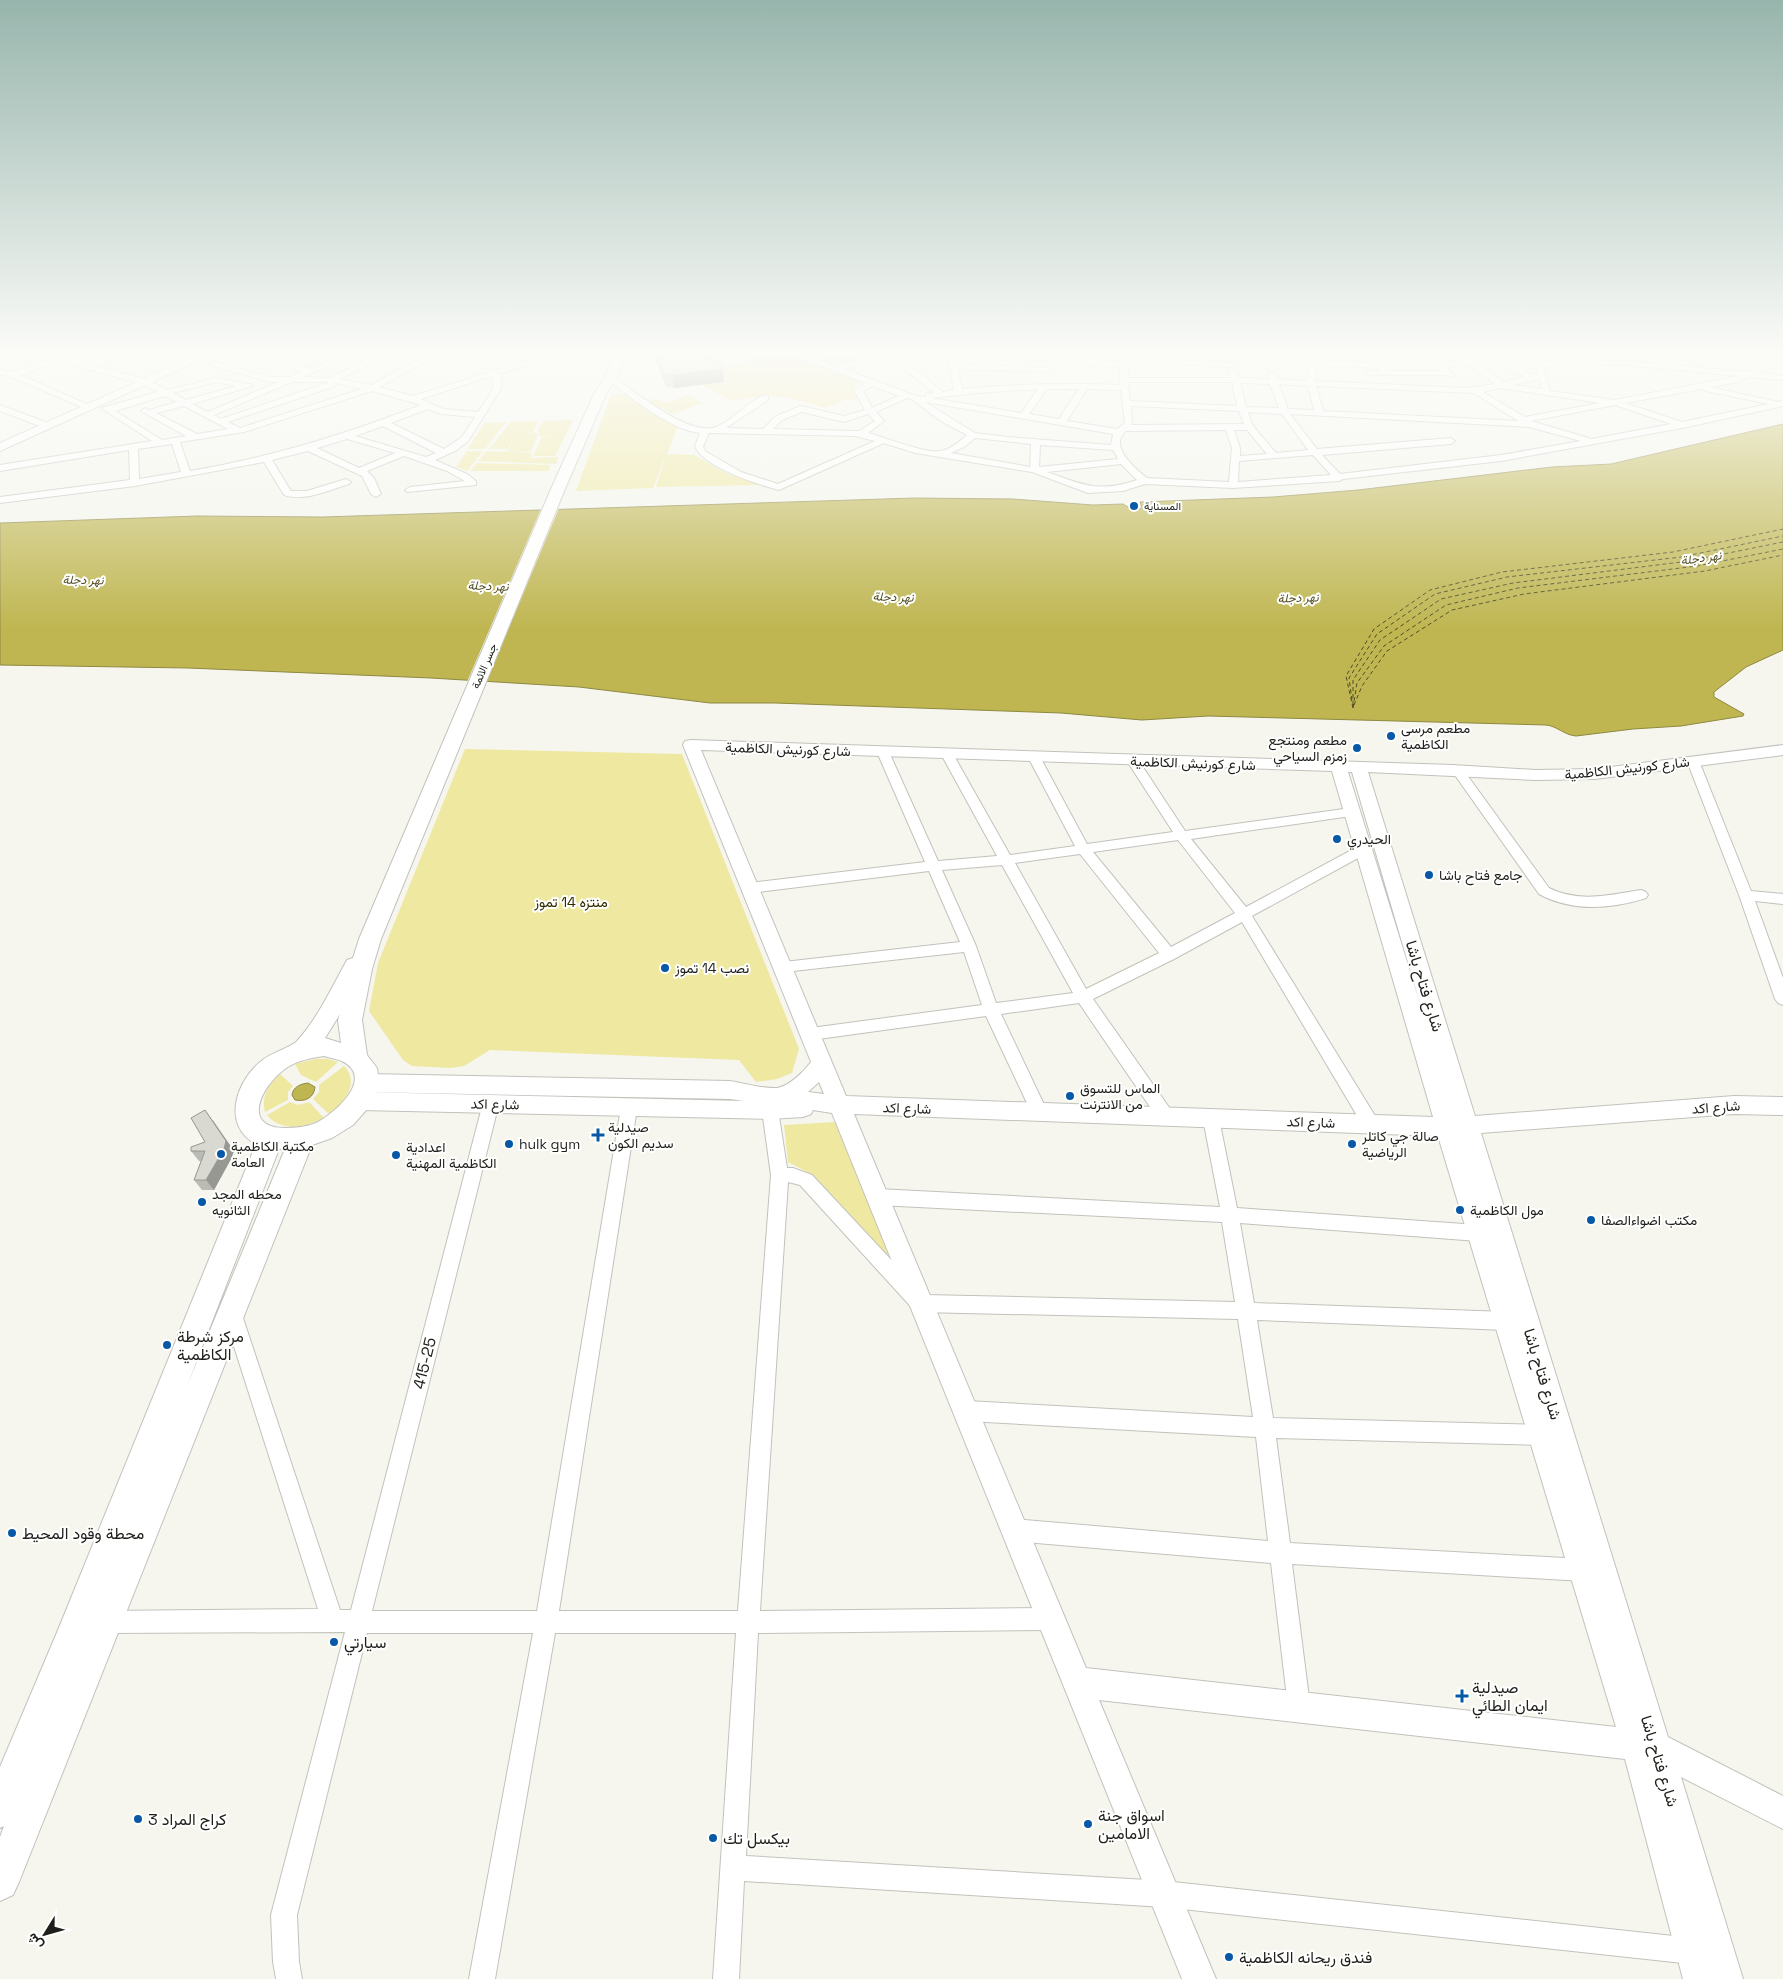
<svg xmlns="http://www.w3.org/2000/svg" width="1783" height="1979" viewBox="0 0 1783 1979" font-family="'Space Grotesk',Vazirmatn,sans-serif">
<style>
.green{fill:#eee8a1}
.water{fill:#bfb651;stroke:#8f8841}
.pier{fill:#f6f6ef}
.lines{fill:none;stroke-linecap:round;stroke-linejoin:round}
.ferry{stroke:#514d23;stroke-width:1;stroke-dasharray:4 3;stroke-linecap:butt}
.street-casing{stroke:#c2c2bc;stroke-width:2}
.secondary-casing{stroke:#c2c2bc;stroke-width:2}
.primary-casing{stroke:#c2c2bc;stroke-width:2}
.street{fill:#fff;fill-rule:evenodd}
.secondary{fill:#fff;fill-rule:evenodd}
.primary{fill:#fff;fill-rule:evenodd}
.wall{fill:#bbbbb5}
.shaded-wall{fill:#989893}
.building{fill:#d9d9d2;stroke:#989893}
.poi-dot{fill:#0758a6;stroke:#fffffe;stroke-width:2}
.labels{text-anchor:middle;stroke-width:4;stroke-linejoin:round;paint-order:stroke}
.far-poi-label{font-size:11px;fill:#1e1e1c;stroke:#fffffe;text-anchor:start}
.far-street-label{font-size:11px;fill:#1e1e1c;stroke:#fffffe}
.far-water-label{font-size:12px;font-style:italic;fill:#514d23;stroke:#fffffe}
.poi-label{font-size:14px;fill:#1e1e1c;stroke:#fffffe;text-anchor:start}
.street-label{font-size:14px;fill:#1e1e1c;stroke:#fffffe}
.park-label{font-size:14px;fill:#302c00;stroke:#fffffe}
.near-street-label{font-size:16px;fill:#1e1e1c;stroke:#fffffe}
.near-poi-label{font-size:16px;fill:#1e1e1c;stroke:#fffffe;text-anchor:start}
</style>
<rect width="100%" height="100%" fill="#f6f6ef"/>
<g class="green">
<path d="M 701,352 L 725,352 L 727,356 L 712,358 L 716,368 L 744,364 L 744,362 L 750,361 L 745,352 L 781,352 L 862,382 L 853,387 L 859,399 L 844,400 L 825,408 C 805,401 786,395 764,396 C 755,397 736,401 729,399 C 726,398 704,387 702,384 L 727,381 Z"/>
<polygon points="795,352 851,352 859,361 837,367"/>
<polygon points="625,394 678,426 667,454 694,455 728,474 769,485 656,487 666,455 653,488 576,491 611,395"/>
<polygon points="688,395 703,403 672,414 648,401 656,398 665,403"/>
<polygon points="573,420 555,456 533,456 542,437 557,437 538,436 540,432 537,432 543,421"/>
<polygon points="538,421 533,432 526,432 538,433 531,452 508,452 515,432 508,449 489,449 511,422"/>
<polygon points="506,422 485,449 468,449 484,423"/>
<polygon points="467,451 483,451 467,471 456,467"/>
<polygon points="487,451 532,453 531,458 558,457 556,464 478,461"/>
<polygon points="477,463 551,465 548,471 470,471"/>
<polygon points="465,749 682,754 799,1049 792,1073 777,1079 756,1082 739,1060 490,1050 464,1066 451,1068 412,1066 403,1060 369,1011 378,963"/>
<polygon points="315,1059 328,1059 338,1062 316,1082 301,1075 295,1064"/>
<path d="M 344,1066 C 361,1084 343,1102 330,1115 L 313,1099 L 319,1092 L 319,1085 Z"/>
<path d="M 280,1074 L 293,1086 L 288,1092 L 288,1100 L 265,1112 C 261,1095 269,1085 280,1074 Z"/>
<path d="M 290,1102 L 298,1105 L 309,1102 L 324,1118 C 306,1127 282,1133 267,1115 Z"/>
<polygon points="834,1122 837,1124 889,1252 887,1255 883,1256 811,1174 788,1162 784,1125"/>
</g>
<g class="water">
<path d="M 1783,424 L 1783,650 L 1746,667 L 1714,692 L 1714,697 L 1744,714 L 1743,716 L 1681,726 L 1633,729 L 1576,736 C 1564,735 1557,726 1546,725 L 1208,716 L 1142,720 L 1061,713 L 775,703 L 710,703 L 579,687 L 431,678 L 188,668 L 0,665 L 0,523 L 197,516 L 322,517 L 914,498 L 1013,499 L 1093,505 L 1123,504 L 1128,507 L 1137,510 L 1142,508 L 1140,502 L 1273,497 L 1358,490 L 1552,467 L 1611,464 Z"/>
<path d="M 308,1083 L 315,1087 C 314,1098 305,1102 295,1100 L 292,1095 C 293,1087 300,1084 308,1083 Z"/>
</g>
<polygon class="pier" points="559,508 486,683 467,682 541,509"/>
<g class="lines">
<g class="ferry">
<polyline points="1352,700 1349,678 1377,634 1435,594 1507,577 1681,557 1783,536"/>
<polyline points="1353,705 1353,680 1380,640 1441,599 1513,583 1689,561 1783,542"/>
<polyline points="1354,705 1362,686 1387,651 1452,610 1524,594 1705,571 1783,555"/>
<polyline points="1353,708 1346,676 1374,629 1430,590 1502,572 1673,552 1783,529"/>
<polyline points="1353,708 1357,683 1384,646 1446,605 1518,588 1697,566 1783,549"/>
</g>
<g class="street-casing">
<g id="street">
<path d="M 23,352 L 39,352 L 57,356 L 68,352 L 80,352 L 66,358 L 88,363 L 115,352 L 127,352 L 97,366 L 148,380 L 167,390 L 216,378 L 249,384 L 253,386 L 192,404 L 208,412 L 278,382 L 266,381 L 166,352 L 180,352 L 269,377 L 290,377 L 302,372 L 256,352 L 268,352 L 309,369 L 348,352 L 359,352 L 303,377 L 330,378 L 383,352 L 394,352 L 339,379 L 371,385 L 433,352 L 443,352 L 379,387 L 413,396 L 554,352 L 567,352 L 499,374 L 502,381 L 501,389 L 468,441 L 457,450 L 435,460 L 467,474 L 476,481 L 476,485 L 407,492 L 405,490 L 410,487 L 465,481 L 447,471 L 404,456 L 367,471 L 374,478 L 381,494 L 376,497 L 371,494 L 362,476 L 308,451 L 272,460 L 291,491 L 307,491 L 346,479 L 351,482 L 349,484 C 329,490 305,502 284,495 L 264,462 L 135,486 L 0,503 L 0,497 L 130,480 L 129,450 L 0,471 L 0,465 L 152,441 L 101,408 L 158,392 L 142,384 L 58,361 L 21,375 L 93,407 L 86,409 L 14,378 L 0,374 L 0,370 L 13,372 L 49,359 ZM 492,376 C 497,389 485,401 478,412 L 443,409 L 421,399 ZM 216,382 L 237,386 L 186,400 L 173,393 ZM 292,382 L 329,382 L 221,419 L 214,415 ZM 336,383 L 362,389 L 240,428 L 228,422 L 335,386 ZM 372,391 L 421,405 C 343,435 272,457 190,471 L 180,442 L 244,432 ZM 165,396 L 177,402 L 149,410 L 145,408 L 141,411 L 186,436 L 162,440 L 115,411 ZM 184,406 L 228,429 L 197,434 L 156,413 ZM 428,409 L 441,414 L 475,417 L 462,437 L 444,449 L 391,423 ZM 383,426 L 436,453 L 426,457 L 355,436 ZM 347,439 L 395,453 L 359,468 L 317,448 ZM 172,444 L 181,472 L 139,479 L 138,449 Z"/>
<path d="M 785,352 L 797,352 L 836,367 L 884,352 L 898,352 L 896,354 L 943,392 L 954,390 L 947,352 L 955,352 L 957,364 L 1048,368 L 1052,370 L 1048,372 L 958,369 L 962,389 C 1015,384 1067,383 1120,385 L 1119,375 L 1121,367 L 1012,358 L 1011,356 L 1015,354 L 1122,362 L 1125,352 L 1133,352 L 1132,357 L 1232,363 L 1236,365 L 1232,367 L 1131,362 L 1127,378 L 1230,378 L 1229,371 L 1233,369 L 1237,371 L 1239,378 L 1269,379 L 1268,374 L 1272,372 L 1276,374 L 1277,379 L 1307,381 L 1309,365 L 1232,360 L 1228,358 L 1232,356 L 1310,360 L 1311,352 L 1319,352 L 1318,360 L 1376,363 L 1372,352 L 1380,352 L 1387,371 L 1441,371 L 1416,352 L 1426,352 L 1442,364 L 1492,352 L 1507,352 L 1499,355 L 1533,375 L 1538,374 L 1536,363 L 1560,359 L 1625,361 L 1747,372 L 1783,357 L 1783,362 L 1758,373 L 1783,376 L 1783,380 L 1749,377 L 1739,382 L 1710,387 L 1778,402 L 1783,400 L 1783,406 L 1682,428 L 1501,461 L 1343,479 L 1339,481 L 1233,488 L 1145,484 L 1123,491 L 1088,493 L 1032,472 L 915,453 L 884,443 L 779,490 C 759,485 701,466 695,446 L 700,433 C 670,430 629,396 606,379 L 610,377 C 620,379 624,385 633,391 C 650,403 694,436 716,427 C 734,420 747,401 765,395 L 768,396 L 768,400 L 726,428 L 763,429 L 776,416 L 801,406 L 844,416 L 865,410 L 854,390 L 866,383 ZM 888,356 L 934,393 L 926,394 L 926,397 L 916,396 L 844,369 ZM 1490,357 L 1525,377 L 1504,382 L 1474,361 ZM 1466,363 L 1495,384 L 1469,388 L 1315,381 L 1317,365 L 1378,368 L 1379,371 L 1365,371 L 1364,373 L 1368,375 L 1447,375 L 1452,377 L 1456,375 L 1447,368 ZM 1560,363 L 1625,365 L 1738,376 L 1615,400 L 1550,391 L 1543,367 ZM 1539,379 L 1542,389 L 1513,385 ZM 1128,382 L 1232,382 L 1237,406 L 1130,401 ZM 1240,383 L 1270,384 L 1279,408 L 1246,407 ZM 1279,384 L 1308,386 L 1314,410 L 1288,409 ZM 873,386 L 899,396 L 872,408 L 863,391 ZM 1316,386 L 1474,393 L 1518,421 L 1323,411 ZM 1501,388 L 1600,403 L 1525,417 L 1483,392 ZM 1038,389 L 1021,413 L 931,398 L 977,393 ZM 1047,389 L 1079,389 L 1059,419 L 1029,414 ZM 1087,389 L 1121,390 L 1125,423 L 1117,429 L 1067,421 ZM 1702,389 L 1706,391 L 1769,404 L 1682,422 L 1625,403 ZM 907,398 L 913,400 L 939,420 L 967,435 C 960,441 950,450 940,451 C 925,454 885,437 868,433 L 884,421 L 876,412 ZM 925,402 L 1113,434 L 1111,445 L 1007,437 L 975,433 ZM 1615,405 L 1671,424 L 1592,439 L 1531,421 ZM 1131,406 L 1239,411 L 1244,424 L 1132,425 ZM 802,412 L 844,422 L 868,414 L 875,421 L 859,431 L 773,429 L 782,420 ZM 1248,412 L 1282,414 L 1308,450 L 1276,453 L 1253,426 ZM 1290,414 L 1529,427 L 1581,441 L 1501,455 L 1340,474 L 1322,455 L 1451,444 L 1455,441 L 1451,438 L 1317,449 ZM 1226,430 L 1232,448 L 1229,482 L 1147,478 C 1135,468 1108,446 1126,431 ZM 1234,430 L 1247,430 L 1267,454 L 1240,456 L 1240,448 ZM 709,433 L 855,436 L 875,441 L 778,484 L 741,472 L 705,451 L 703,446 ZM 975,438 L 1031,444 L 1030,467 L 951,453 L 964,447 ZM 1040,445 L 1113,450 L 1118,459 L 1039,467 ZM 1313,455 L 1331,475 L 1238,482 L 1239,461 ZM 1121,464 L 1137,480 C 1099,493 1083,485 1047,472 Z"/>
<polygon points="0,405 51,424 52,426 45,428 0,411"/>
<path d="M 883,748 L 889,752 L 938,861 L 997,856 L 941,754 L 947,750 L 953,754 L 1010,855 L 1075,846 L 1028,757 L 1034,753 L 1040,757 L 1087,844 L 1173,832 L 1127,761 L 1133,757 L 1137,758 L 1185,831 L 1351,808 L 1356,809 L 1358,812 L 1356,815 L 1351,816 L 1191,839 L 1246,907 L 1359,846 L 1369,846 L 1371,849 L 1369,852 L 1252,916 L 1377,1119 L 1379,1124 L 1377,1129 L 1371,1131 L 1365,1129 L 1242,922 L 1174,959 L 1093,999 L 1173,1113 L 1175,1118 L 1173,1123 L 1167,1125 L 1161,1123 L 1079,1003 L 1001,1014 L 1048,1113 L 1046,1118 L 1040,1120 L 1034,1118 L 986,1016 L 811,1040 L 806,1038 L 803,1034 L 806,1030 L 811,1028 L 982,1005 L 964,952 L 784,972 L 779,971 L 777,967 L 779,963 L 784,962 L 960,942 L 929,871 L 749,893 L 744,891 L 742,888 L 744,885 L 749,883 L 925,862 L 877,752 ZM 1178,840 L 1235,913 L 1171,947 L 1093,852 ZM 1080,854 L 1159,953 L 1086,989 L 1015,863 ZM 1002,865 L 1073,993 L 996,1003 L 976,946 L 942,870 Z"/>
<polygon points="1693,757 1699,761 1751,891 1783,894 1783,904 1755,901 1783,978 1783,1005 1778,1003 1775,999 1739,895 1687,761"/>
<path d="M 1458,767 L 1462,768 L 1549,888 C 1579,903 1609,895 1641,890 L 1646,892 L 1648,895 L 1646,898 C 1611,909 1572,912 1539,894 L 1452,771 Z"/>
<polygon points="491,1096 497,1098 499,1103 372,1611 537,1611 621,1108 623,1103 629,1101 635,1103 637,1108 559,1611 738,1611 771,1175 762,1110 764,1105 770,1103 776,1105 778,1110 787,1168 793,1168 812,1175 924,1295 1235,1302 1222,1222 878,1205 872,1202 869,1197 872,1192 878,1189 1220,1207 1203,1119 1205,1114 1211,1112 1217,1114 1219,1119 1237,1208 1478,1225 1484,1227 1487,1233 1484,1239 1478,1241 1240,1223 1254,1303 1506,1312 1513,1315 1515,1321 1513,1327 1506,1330 1257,1320 1273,1418 1541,1425 1548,1428 1551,1435 1548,1442 1541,1445 1276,1438 1290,1543 1583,1559 1591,1562 1594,1570 1591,1578 1583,1581 1292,1564 1310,1706 1307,1714 1299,1717 1291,1714 1288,1706 1271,1563 1014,1541 1007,1537 1003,1530 1007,1523 1014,1519 1268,1541 1256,1437 967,1421 960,1418 957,1411 960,1404 967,1401 1253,1417 1238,1319 920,1312 913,1309 800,1185 788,1182 760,1611 1051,1608 1059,1611 1062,1619 1059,1627 1051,1630 758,1633 746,1856 1164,1881 1692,1938 1701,1942 1705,1951 1701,1960 1692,1964 1164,1907 744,1881 739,1979 713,1979 736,1633 555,1633 495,1979 469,1979 533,1633 367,1633 297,1915 299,1962 302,1979 276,1979 273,1962 271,1915 345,1632 104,1633 96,1630 93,1622 96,1614 104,1611 318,1609 223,1312 225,1306 232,1303 239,1306 241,1312 340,1610 351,1610 483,1103 485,1098"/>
</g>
</g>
<g class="secondary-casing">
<g id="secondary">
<polygon points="204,352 218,352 0,451 0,443"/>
<path d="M 691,740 L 1453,765 L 1536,770 L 1595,769 L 1783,745 L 1783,755 L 1595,779 L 1536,780 L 1368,772 L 1475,1116 L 1734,1096 L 1783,1097 L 1783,1115 L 1734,1114 L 1481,1133 L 1668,1737 L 1783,1796 L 1783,1829 L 1681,1777 L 1743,1979 L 1683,1979 L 1625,1759 L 1099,1700 L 1216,1979 L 1182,1979 L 832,1113 L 813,1110 L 811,1114 L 803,1117 L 770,1119 L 360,1110 L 352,1107 L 349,1101 L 352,1095 L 360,1092 L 744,1101 L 730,1099 L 366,1092 L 358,1089 L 355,1083 L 358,1077 L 366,1074 L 730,1081 C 743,1083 764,1089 777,1088 C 790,1086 804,1071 811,1062 L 683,745 L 685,741 ZM 701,750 L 1332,771 L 1433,1117 L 846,1096 ZM 1348,772 L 1352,772 L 1422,1010 ZM 819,1082 L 824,1094 L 808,1092 ZM 854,1114 L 1438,1136 L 1616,1727 L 1086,1668 Z"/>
</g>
</g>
<g class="primary-casing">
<path id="primary" d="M 587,352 L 602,352 L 611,359 L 614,352 L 626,352 L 616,379 L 606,394 L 565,489 L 381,939 L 372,969 L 362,1020 L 367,1055 L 377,1068 L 379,1084 L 368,1108 L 353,1125 L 332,1138 L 312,1145 L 19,1882 L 13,1895 L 0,1901 L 0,1837 L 4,1826 L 0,1828 L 0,1767 L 58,1630 L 256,1144 C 220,1125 237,1078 264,1059 C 272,1053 293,1046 297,1041 C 318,1018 332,987 347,960 L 353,958 L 359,939 L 551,489 L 594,394 L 604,379 L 610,364 L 603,364 ZM 340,1014 L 338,1020 L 341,1043 L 325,1038 ZM 324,1056 C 330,1058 337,1059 342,1061 C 376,1078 334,1114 316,1123 C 306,1127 296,1128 286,1128 C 239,1129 262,1083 288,1067 C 299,1060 311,1058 324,1056 ZM 279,1149 L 285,1149 L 187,1386 Z"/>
</g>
<use href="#street" class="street"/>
<use href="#secondary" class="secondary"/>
<use href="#primary" class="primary"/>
</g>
<g class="wall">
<polygon points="652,352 707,352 724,382 674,388 666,386"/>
<polygon points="213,1120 234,1151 231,1159 214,1190 202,1190 194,1180 201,1161 199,1161 191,1151 205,1142"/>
</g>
<g class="shaded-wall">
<polygon points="723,369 724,382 674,388 673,375"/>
<polygon points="205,1110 234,1151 231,1159 214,1190 206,1180"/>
</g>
<g class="building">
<polygon points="655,352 707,352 711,360 717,359 723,369 673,375 664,374"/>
<polygon points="205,1110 226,1141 224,1149 206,1180 194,1180 205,1151 191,1151 191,1147 205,1142 191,1118"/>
</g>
<linearGradient id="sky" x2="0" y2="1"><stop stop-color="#97b5ac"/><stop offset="0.56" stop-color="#fbfbf8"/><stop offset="1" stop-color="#fbfbf8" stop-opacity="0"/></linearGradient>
<rect width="1783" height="629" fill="url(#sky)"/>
<g class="poi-dot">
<circle cx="1134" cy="506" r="5"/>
<circle cx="1391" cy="736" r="5"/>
<circle cx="1357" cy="748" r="5"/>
<circle cx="1337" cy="839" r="5"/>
<circle cx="1429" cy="875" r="5"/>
<circle cx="665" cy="968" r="5"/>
<circle cx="1070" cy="1096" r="5"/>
<path d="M595.5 1127.5h5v5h5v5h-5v5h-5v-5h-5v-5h5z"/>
<circle cx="509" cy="1144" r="5"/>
<circle cx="1352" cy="1144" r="5"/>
<circle cx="221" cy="1154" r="5"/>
<circle cx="396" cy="1155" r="5"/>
<circle cx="202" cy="1202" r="5"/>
<circle cx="1460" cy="1210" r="5"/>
<circle cx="1591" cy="1220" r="5"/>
<circle cx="167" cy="1345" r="5"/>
<circle cx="12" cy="1533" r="5"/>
<circle cx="334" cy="1642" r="5"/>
<path d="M1459.5 1688.5h5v5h5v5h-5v5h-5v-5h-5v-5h5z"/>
<circle cx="138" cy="1819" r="5"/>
<circle cx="1088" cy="1824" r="5"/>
<circle cx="713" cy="1838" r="5"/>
<circle cx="1229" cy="1957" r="5"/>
</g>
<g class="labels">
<g class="far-poi-label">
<text x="1144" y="510">المسناية</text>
</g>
<g class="far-street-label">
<text transform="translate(484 666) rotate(-67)" y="4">جسر الائمة</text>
</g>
<g class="far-water-label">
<text transform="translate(1701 558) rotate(-8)" y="4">نهر دجلة</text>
<text transform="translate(83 580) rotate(1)" y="4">نهر دجلة</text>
<text transform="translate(488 586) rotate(2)" y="4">نهر دجلة</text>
<text transform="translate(893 597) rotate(2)" y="4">نهر دجلة</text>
<text transform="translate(1298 598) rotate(-2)" y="4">نهر دجلة</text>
</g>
<g class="poi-label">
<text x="1401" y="733">مطعم مرسى<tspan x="1401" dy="16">الكاظمية</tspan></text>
<text x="1347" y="745" text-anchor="end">مطعم ومنتجع<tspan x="1347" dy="16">زمزم السياحي</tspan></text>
<text x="1347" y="844">الحيدري</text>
<text x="1439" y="880">جامع فتاح باشا</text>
<text x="675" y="973">نصب 14 تموز</text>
<text x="1080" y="1093">الماس للتسوق<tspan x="1080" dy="16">من الانترنت</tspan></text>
<text x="608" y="1132">صيدلية<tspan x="608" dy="16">سديم الكون</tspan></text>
<text x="1362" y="1141">صالة جي كاتلر<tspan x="1362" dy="16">الرياضية</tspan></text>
<text x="519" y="1149">hulk gym</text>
<text x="231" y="1151">مكتبة الكاظمية<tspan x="231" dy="16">العامة</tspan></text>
<text x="406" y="1152">اعدادية<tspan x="406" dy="16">الكاظمية المهنية</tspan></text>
<text x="212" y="1199">محطه المجد<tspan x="212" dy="16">الثانويه</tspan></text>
<text x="1470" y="1215">مول الكاظمية</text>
<text x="1601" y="1225">مكتب اضواءالصفا</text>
</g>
<g class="street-label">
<text transform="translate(788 749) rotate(2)" y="5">شارع كورنيش الكاظمية</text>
<text transform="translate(1193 763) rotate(2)" y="5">شارع كورنيش الكاظمية</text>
<text transform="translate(1627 768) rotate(-6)" y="5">شارع كورنيش الكاظمية</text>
<text transform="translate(495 1104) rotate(1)" y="5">شارع اكد</text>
<text transform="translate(1716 1107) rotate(-4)" y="5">شارع اكد</text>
<text transform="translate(907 1108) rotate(2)" y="5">شارع اكد</text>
<text transform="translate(1311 1122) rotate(2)" y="5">شارع اكد</text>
</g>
<g class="park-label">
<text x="571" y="907">منتزه 14 تموز</text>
</g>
<g class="near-street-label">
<text transform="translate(1425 986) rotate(73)" y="6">شارع فتاح باشا</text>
<text transform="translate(424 1363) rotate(-76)" y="6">415-25</text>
<text transform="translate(1543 1374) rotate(73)" y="6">شارع فتاح باشا</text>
<text transform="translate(1660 1761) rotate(73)" y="6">شارع فتاح باشا</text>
</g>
<g class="near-poi-label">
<text x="177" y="1342">مركز شرطة<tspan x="177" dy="18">الكاظمية</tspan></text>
<text x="22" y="1539">محطة وقود المحيط</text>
<text x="344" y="1648">سيارتي</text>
<text x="1472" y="1693">صيدلية<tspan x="1472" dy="18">ايمان الطائي</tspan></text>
<text x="1098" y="1821">اسواق جنة<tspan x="1098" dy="18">الامامين</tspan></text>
<text x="148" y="1825">كراج المراد 3</text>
<text x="723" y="1844">بيكسل تك</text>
<text x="1239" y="1963">فندق ريحانه الكاظمية</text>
</g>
</g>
<g transform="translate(45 1934) rotate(233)" stroke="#fffffe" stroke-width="4" paint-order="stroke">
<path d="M0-4L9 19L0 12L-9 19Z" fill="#1e1e1c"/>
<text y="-8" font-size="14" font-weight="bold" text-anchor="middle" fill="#1e1e1c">ش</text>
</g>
</svg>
